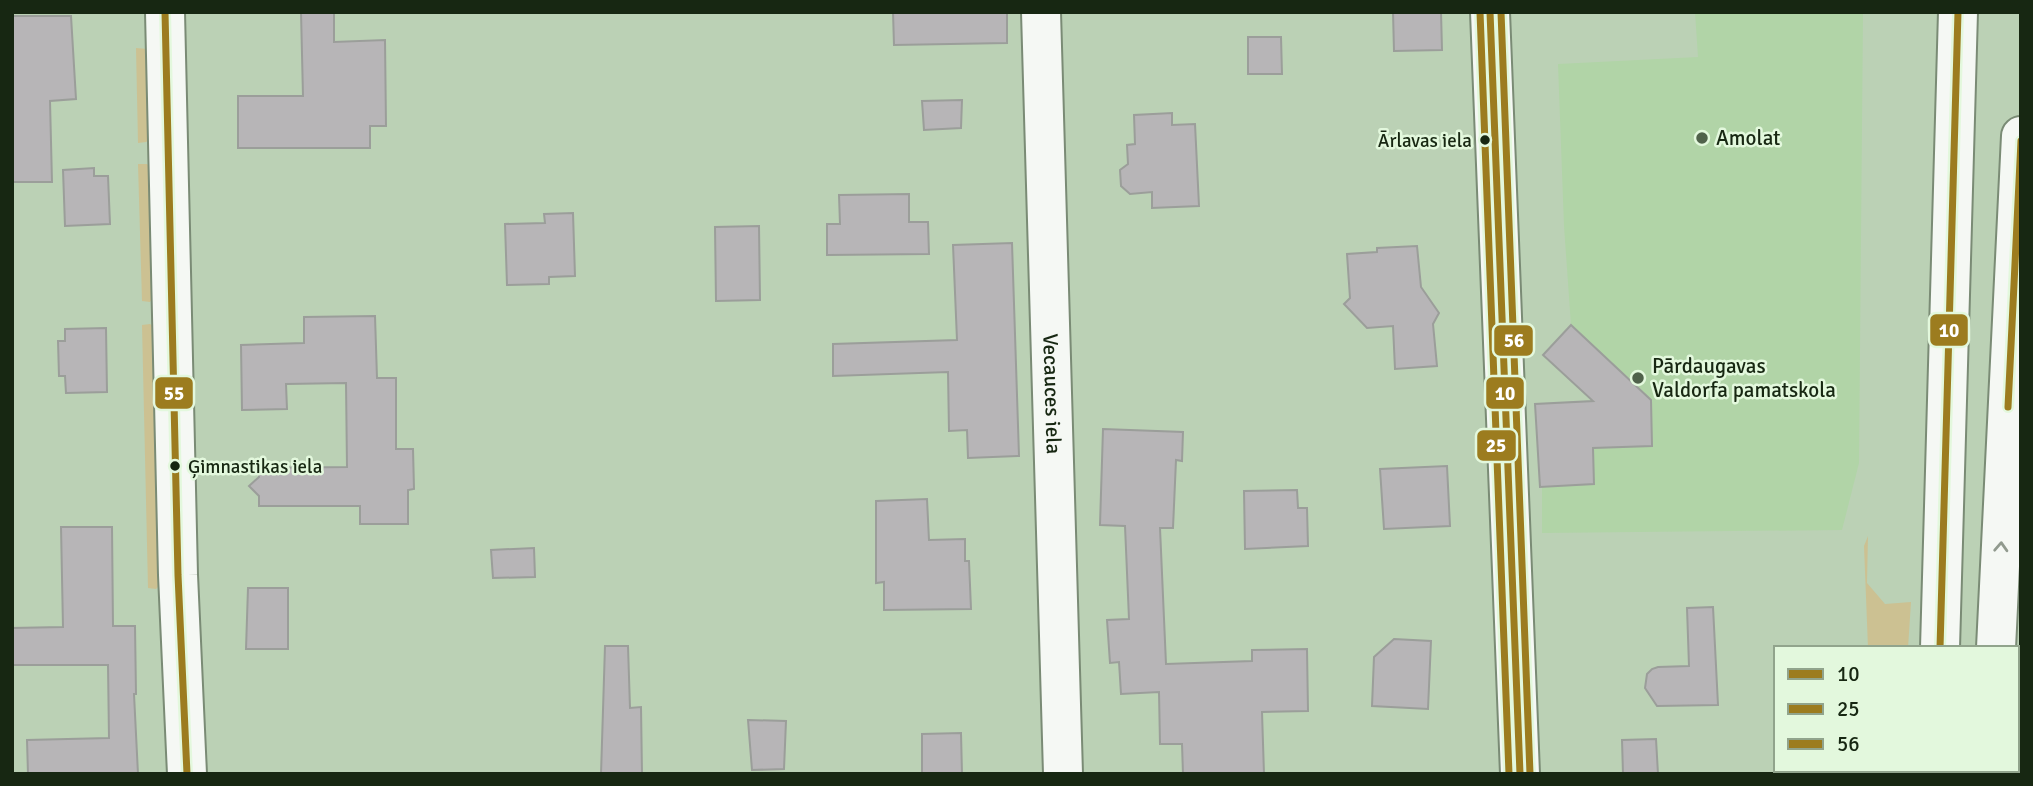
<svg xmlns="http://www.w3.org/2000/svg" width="2033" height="786" viewBox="0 0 2033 786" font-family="Signika,sans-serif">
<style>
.built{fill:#b1d4a7}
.green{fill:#ccc192}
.building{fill:#b7b5b7;stroke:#9b9e9a;stroke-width:2}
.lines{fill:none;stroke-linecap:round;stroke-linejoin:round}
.minor-casing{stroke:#7a8b75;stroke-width:42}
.trunk-casing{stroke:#7a8b75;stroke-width:42}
.minor{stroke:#f5f8f4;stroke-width:38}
.trunk{stroke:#f5f8f4;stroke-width:38}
.bus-1-casing{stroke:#e3f8dd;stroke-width:12}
.bus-2-casing{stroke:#e3f8dd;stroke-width:12}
.bus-3-casing{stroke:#e3f8dd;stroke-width:12}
.bus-4-casing{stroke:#e3f8dd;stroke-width:12}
.bus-1{stroke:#9c7c1f;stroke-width:7}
.bus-2{stroke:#9c7c1f;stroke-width:7}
.bus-3{stroke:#9c7c1f;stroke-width:7}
.bus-4{stroke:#9c7c1f;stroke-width:7}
.oneway{stroke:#919a8e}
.poi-dot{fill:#50624b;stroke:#e3f8dd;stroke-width:2.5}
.bus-dot{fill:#172712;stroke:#e3f8dd;stroke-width:2.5}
.labels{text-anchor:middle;stroke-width:5;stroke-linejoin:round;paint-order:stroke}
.bus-label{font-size:19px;fill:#172712;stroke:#e3f8dd;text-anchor:end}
.poi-label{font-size:21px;fill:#172712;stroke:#e3f8dd;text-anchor:start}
.street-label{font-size:21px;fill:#172712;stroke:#e3f8dd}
.line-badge{stroke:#e3f8dd;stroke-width:2.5}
.badge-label{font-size:19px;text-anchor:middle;font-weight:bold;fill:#fff}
</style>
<rect width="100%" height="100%" fill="#bbd1b5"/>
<polygon class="built" points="1695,12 1863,12 1859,463 1842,530 1542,533 1542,487 1535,404 1592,401 1543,355 1571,325 1564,226 1558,64 1698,57"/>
<g class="green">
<polygon points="136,48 148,49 149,140 146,142 138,143"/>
<polygon points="138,164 147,164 149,166 152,299 150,302 142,301"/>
<polygon points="150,324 153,326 159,586 156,589 148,588 142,325"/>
<polygon points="1868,536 1867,583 1885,604 1911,602 1908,648 1868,648 1864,546"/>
</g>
<g class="building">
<polygon points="301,12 334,12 334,42 385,40 386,126 370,126 370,148 238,148 238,96 303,96"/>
<polygon points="893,12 1007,12 1007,43 894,45"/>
<polygon points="1393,12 1441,12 1442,50 1394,51"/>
<polygon points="12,16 71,16 76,99 50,101 52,182 12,182"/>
<polygon points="1248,37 1281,37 1282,74 1248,74"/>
<polygon points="962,100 961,128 924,130 922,101"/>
<polygon points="1172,113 1172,125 1195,124 1199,206 1152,208 1152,192 1130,194 1121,186 1120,170 1128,164 1127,145 1135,144 1134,115"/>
<polygon points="94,168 94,176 108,176 110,224 65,226 63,170"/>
<polygon points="909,194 909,222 928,222 929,254 827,255 827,224 840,224 839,195"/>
<polygon points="573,213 575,276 549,277 549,284 507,285 505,224 545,223 544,214"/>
<polygon points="759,226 760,300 716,301 715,227"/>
<polygon points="1012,243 1019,456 968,458 967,430 949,431 948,372 833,376 833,344 957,340 953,245"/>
<polygon points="1417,246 1421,287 1439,313 1433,324 1437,366 1395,369 1393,326 1367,328 1344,304 1350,298 1347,254 1377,252 1377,248"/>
<polygon points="375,316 377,378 396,378 396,449 413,449 414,489 408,490 408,524 360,524 360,506 259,506 259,496 249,486 259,477 258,468 347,467 346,383 286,384 287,409 242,410 241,345 304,343 304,317"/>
<polygon points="1571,325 1651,400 1652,446 1593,448 1594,484 1540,487 1535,404 1593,401 1543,355"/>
<polygon points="106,328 107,392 66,393 65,376 59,376 58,341 65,341 65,329"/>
<polygon points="1103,429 1183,432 1182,461 1176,460 1173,528 1160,528 1166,664 1252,661 1252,650 1307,649 1308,711 1262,712 1264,774 1183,774 1182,744 1160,744 1159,692 1121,694 1119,662 1110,663 1107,620 1129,619 1125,526 1100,525"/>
<polygon points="1447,466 1450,526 1384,529 1380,469"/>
<polygon points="1297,490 1298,508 1307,508 1308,546 1245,549 1244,491"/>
<polygon points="927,499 929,540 965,539 965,561 969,561 971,609 884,610 884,582 876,583 876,501"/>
<polygon points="61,527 112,527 113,626 135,626 136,694 134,694 138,774 28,774 27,740 109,738 108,665 12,665 12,628 63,627"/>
<polygon points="534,548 535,577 493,578 491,550"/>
<polygon points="248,588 288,588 288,649 246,649"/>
<polygon points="1713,607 1718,705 1657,706 1645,688 1647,674 1652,669 1658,667 1689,666 1687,608"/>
<polygon points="1394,639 1431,641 1428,709 1372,706 1374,657"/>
<polygon points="605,646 628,646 630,708 641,707 642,774 601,774"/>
<polygon points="748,720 786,721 784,769 752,770"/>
<polygon points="961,733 962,774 922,774 922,734"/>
<polygon points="1656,739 1658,774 1623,774 1622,740"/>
</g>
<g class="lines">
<g class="minor-casing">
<g id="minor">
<polyline points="165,12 178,575 187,774"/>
<path id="s1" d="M 1041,12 L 1063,774"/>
<polyline points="1490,12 1520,774"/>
</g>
</g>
<g class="trunk-casing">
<g id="trunk">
<polyline points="1940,648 1958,12"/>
<polyline points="1996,648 2021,136"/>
<polyline points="1935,774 1935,770"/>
<polyline points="1990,774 1990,770"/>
</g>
</g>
<use href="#minor" class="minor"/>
<use href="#trunk" class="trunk"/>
<g class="bus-1-casing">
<g id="bus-1">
<polyline points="1490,12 1520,774"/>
<polyline points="2008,407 2021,141"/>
<polyline points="1940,648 1958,12"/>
</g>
</g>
<g class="bus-2-casing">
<polyline id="bus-2" points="1480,12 1509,774"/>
</g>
<g class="bus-3-casing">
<polyline id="bus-3" points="1501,12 1530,774"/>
</g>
<g class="bus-4-casing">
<polyline id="bus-4" points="165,12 178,575 187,774"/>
</g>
<use href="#bus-1" class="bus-1"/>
<use href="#bus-2" class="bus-2"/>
<use href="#bus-3" class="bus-3"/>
<use href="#bus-4" class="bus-4"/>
</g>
<defs><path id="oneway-chevron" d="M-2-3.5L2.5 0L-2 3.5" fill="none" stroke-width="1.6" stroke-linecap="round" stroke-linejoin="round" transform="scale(1.75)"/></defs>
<use class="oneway" href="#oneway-chevron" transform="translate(2001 547) rotate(-87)"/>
<g class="poi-dot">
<circle cx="1702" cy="138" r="7"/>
<circle cx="1638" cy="378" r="7"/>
</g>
<g class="bus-dot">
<circle cx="1485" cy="140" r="6"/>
<circle cx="175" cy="466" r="6"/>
</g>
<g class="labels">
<g class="bus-label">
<text x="1472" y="147">Ārlavas iela</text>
<text x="188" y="473" text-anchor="start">Ģimnastikas iela</text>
</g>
<g class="poi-label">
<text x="1716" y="145">Amolat</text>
<text x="1652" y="373">Pārdaugavas<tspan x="1652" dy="24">Valdorfa pamatskola</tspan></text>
</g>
<g class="street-label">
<text dy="7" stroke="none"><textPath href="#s1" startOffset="382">Vecauces iela</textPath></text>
</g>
</g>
<g class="line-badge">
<rect x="1929" y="313" width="40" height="34" rx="7" fill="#9c7c1f"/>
<rect x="1493" y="324" width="41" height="33" rx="7" fill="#9c7c1f"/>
<rect x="1485" y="376" width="40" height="34" rx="7" fill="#9c7c1f"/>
<rect x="154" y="376" width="40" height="34" rx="7" fill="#9c7c1f"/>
<rect x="1476" y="429" width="41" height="33" rx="7" fill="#9c7c1f"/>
</g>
<g class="badge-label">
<text x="1949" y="337">10</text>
<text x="1514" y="347">56</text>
<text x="1505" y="400">10</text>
<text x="174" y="400">55</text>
<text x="1496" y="452">25</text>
</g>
<rect width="2033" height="786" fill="none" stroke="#172712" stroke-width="28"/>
<rect x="1774" y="646" width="245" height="126" fill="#e3f8dd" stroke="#91a48c" stroke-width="2"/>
<rect x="1788" y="669" width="35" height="10" fill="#9c7c1f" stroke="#91a48c" stroke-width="2"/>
<text x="1837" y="681" font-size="21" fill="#172712">10</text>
<rect x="1788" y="704" width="35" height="10" fill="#9c7c1f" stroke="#91a48c" stroke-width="2"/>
<text x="1837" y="716" font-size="21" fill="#172712">25</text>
<rect x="1788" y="739" width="35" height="10" fill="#9c7c1f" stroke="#91a48c" stroke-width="2"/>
<text x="1837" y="751" font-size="21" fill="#172712">56</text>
</svg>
